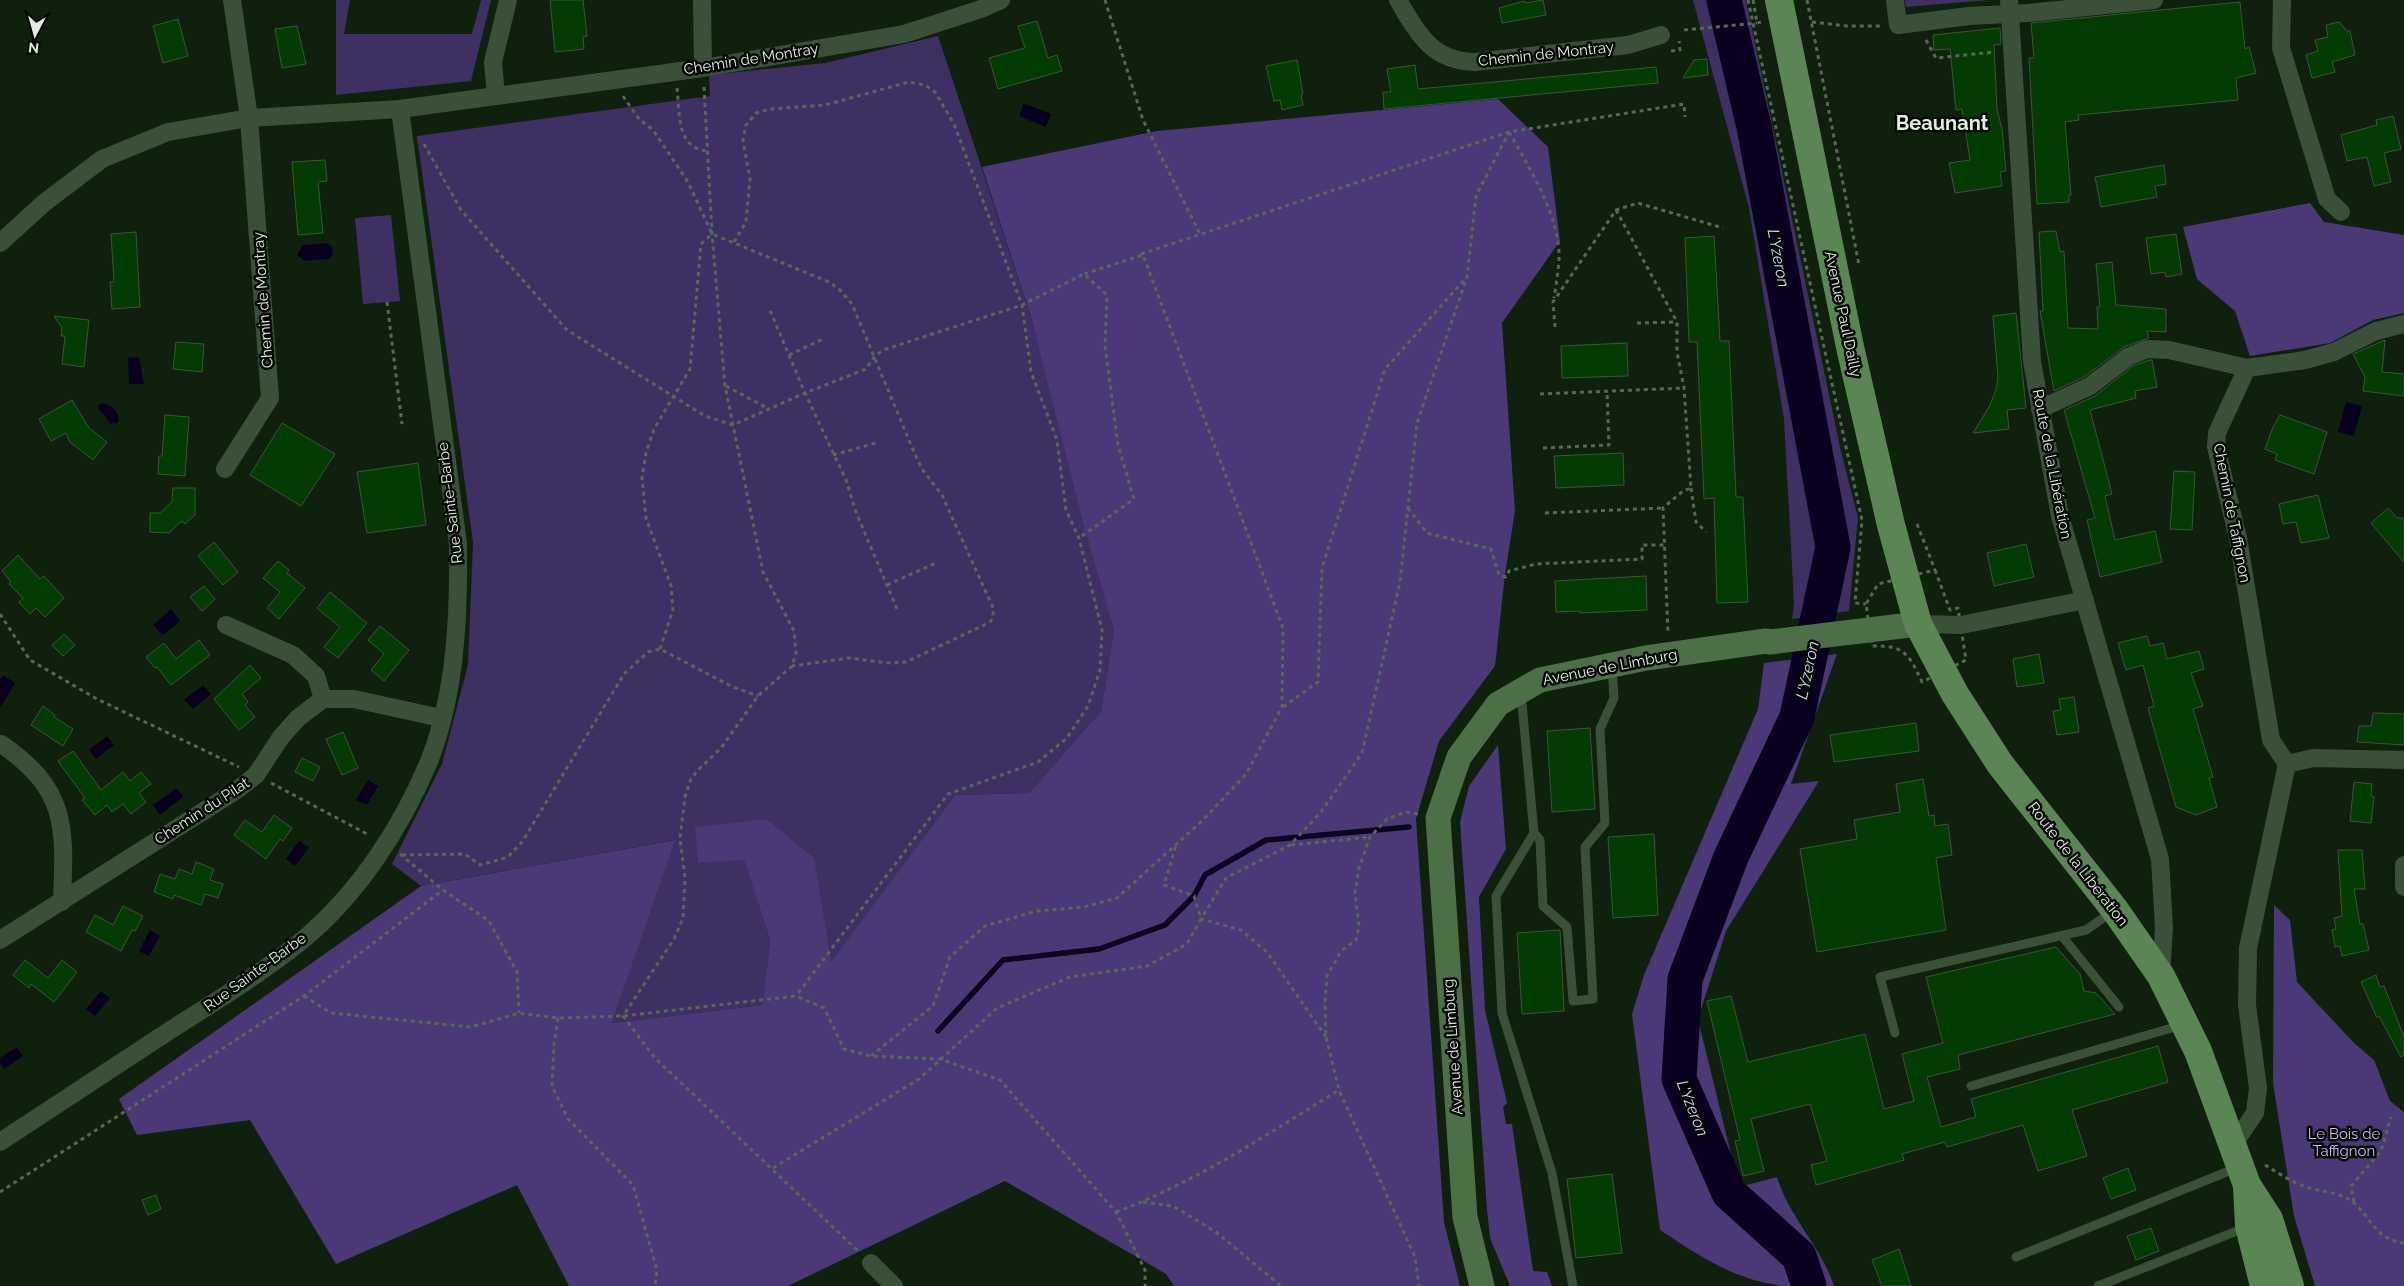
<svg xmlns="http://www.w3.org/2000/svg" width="2404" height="1286" viewBox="0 0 2404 1286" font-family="Raleway,sans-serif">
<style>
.green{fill:#3e3062}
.forest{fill:#4a3877}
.water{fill:#08001e}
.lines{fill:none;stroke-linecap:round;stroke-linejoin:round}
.stream{stroke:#08001e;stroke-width:5.5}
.river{stroke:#08001e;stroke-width:35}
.building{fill:#023c00;stroke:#3f523d}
.path{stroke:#586756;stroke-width:3;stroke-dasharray:4 4;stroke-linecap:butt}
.lane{stroke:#3b5039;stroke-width:9}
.street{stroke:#3b5039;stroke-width:18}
.secondary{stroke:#4d6f48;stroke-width:25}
.primary{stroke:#5a8654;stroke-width:28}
.path-bridge{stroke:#586756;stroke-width:3;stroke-dasharray:4 4;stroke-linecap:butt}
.labels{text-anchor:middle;stroke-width:5;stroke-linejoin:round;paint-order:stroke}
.street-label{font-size:15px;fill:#e3eee1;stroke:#030702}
.park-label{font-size:15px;fill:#c5b9f2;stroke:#030702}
.water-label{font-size:16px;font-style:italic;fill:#dcd4fb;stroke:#030702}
.district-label{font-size:20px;font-weight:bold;fill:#e3eee1;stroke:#030702}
</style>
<rect width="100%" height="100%" fill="#0f200d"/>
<g class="green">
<polygon points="336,0 350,0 344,34 472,34 481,0 491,0 471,81 336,95"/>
<polygon points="1693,0 1746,0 1840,447 1858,518 1849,611 1792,619 1794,603 1784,419 1749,208"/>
<polygon points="1905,0 1989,0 1906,7"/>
<polygon points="938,36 1031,317 1114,630 1101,711 1029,793 955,795 831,961 766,819 698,863 744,859 770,940 764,1005 612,1023 674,840 421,886 392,864 442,764 468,665 473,542 417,136 710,96 709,75 825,63"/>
<polygon points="391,215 400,301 363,304 355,218"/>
</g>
<g class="forest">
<polygon points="1498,99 1548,147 1560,241 1502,323 1515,511 1505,574 1495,666 1439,741 1416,819 1444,1222 1460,1286 1174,1286 1166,1274 1005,1181 788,1286 569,1286 517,1185 336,1264 250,1120 137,1135 119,1099 421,886 675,840 612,1023 763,1005 770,940 744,860 698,863 695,827 766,819 814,858 831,961 955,795 1029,793 1101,711 1114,630 1084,526 1031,317 982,167 1157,131"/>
<polygon points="2310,203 2324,222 2404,235 2404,313 2373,320 2330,343 2250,356 2235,311 2197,279 2183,227"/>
<path d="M 1837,654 L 1791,784 L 1819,781 L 1726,931 L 1698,1019 L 1739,1187 L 1777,1177 C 1789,1217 1821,1246 1834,1286 C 1818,1286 1800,1286 1784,1286 C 1734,1280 1701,1257 1660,1230 L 1632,1014 L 1644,975 L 1758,709 L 1764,663 Z"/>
<polygon points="1498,745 1506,849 1479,897 1485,1010 1507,1103 1503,1107 1506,1124 1512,1124 1533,1271 1547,1272 1552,1286 1510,1286 1490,1238 1487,1210 1460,822 1469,786"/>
<polygon points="2274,905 2290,920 2297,982 2354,1043 2374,1060 2390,1101 2404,1112 2404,1286 2315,1286 2294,1216 2273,1083"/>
</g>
<g class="water">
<polygon points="1024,103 1051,114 1046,127 1019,116"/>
<polygon points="327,243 332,246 333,254 329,259 305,261 297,255 303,245"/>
<polygon points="139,357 144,384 129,384 128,358"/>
<polygon points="2346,402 2362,406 2354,436 2338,432"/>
<path d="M 102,403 C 111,405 123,413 117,423 L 110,424 L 106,417 L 98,409 L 99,405 Z"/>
<polygon points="171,609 180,621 163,635 153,625"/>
<polygon points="3,675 15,683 0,708 0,680"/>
<polygon points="203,685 211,694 193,709 184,700"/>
<polygon points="107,736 114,745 96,759 89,750"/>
<polygon points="368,780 378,786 367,805 356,800"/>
<polygon points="177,788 183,797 160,815 153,805"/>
<polygon points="299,841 309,847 295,866 286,859"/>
<polygon points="150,930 160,936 149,956 139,951"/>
<polygon points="101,991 110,998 95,1016 86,1009"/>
<polygon points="17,1047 23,1056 4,1069 0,1063 0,1058"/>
</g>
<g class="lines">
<polyline class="stream" points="938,1031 1003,960 1099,949 1165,925 1194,896 1205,875 1266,840 1409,827"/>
<polyline class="river" points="1724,0 1754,127 1833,547 1797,717 1731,857 1685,979 1679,1079 1729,1193 1799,1256 1809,1286"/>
</g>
<g class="building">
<polygon points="550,0 583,0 587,36 583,37 584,49 555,52"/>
<polygon points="1543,0 1546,15 1502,23 1499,8 1524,1 1525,3"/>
<polygon points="2240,2 2245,49 2249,47 2256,73 2236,78 2238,100 2078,115 2079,120 2065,122 2071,195 2069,195 2069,202 2037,204 2029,58 2034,58 2031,23"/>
<polygon points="178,19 188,56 163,63 153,26"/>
<polygon points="1037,21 1048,58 1057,55 1062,71 998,89 989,58 1025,48 1018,26"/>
<polygon points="2339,22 2347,31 2350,31 2355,55 2332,62 2335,72 2312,78 2306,55 2318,51 2315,40 2328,37 2326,25"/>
<polygon points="297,26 306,64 282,68 275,29"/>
<polygon points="2000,28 2001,44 1994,45 1997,109 2002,129 2006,171 2000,172 2002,186 1955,193 1949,163 1970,160 1962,109 1956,110 1950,49 1934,50 1933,35"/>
<polygon points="1707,59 1708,75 1683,78 1694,60"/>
<polygon points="1297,60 1303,94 1301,95 1303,105 1282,110 1280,100 1274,101 1266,66"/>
<polygon points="1415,65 1418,89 1656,67 1658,83 1384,109 1383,92 1391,92 1387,69"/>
<polygon points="2393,116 2401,149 2384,153 2391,182 2374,186 2367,157 2347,161 2341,135 2377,125 2376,120"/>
<polygon points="325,160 327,181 318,182 323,233 298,235 292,162"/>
<polygon points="2164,165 2166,184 2155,186 2157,197 2101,207 2095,177"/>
<polygon points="2056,231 2060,252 2064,251 2068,328 2098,329 2097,307 2100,307 2096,264 2112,262 2116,305 2166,309 2166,332 2147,331 2149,338 2124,347 2084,377 2054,391 2040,311 2043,311 2039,232"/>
<polygon points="136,232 140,307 112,309 110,282 114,282 111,234"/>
<polygon points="2176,234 2182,274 2166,277 2165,272 2151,274 2146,238"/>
<polygon points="1714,236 1720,341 1729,341 1736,497 1743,497 1748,602 1717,603 1714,498 1704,499 1697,342 1689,342 1685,238"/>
<polygon points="2016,313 2026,408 2007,410 2009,429 1973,433 1989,407 1996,390 1998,377 1993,316"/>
<polygon points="54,316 89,320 84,367 62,364 65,336 61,336 62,328"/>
<polygon points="2385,340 2382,372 2404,374 2404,396 2363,391 2365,377 2353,354"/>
<polygon points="176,342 204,344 202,372 173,369"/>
<polygon points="1627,343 1628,376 1562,378 1561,346"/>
<polygon points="2149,360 2152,360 2157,387 2135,391 2136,398 2090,410 2112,494 2105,496 2115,540 2155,531 2162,562 2100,577 2087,520 2095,518 2064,410 2095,396 2133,366"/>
<polygon points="72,400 89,428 107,442 93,460 70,442 66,433 51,441 39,419"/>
<polygon points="165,415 189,417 185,476 158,474 159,456 162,456"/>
<polygon points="2280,415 2327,432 2314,474 2275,460 2277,454 2265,449 2273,427"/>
<polygon points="282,423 335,454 301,506 250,475"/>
<polygon points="1623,453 1624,485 1556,488 1554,456"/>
<polygon points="418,463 426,525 367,533 357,472"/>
<polygon points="2174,471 2195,472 2192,530 2170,529"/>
<polygon points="173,488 195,488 195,515 185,524 182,521 169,533 150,532 150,513 160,513 172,502"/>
<polygon points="2318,495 2329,538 2301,543 2296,522 2283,524 2279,504"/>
<polygon points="2388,508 2397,518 2404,518 2404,562 2371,523"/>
<polygon points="214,542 238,572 223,585 198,556"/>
<polygon points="2026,544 2034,577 1994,586 1987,553"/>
<polygon points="18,555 40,579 44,576 64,598 45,617 36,608 30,614 19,602 23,598 9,584 11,582 2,571"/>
<polygon points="278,561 289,570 287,573 305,588 279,619 267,608 280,592 263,578"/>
<polygon points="1646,576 1647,610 1580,613 1580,611 1556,612 1555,581"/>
<polygon points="204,586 215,599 202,611 190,597"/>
<polygon points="330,592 367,623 338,658 324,647 340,627 317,608"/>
<polygon points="380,626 409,650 384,681 371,670 384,654 368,640"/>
<polygon points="64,634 75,645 63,656 52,645"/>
<polygon points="2147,636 2150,646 2163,643 2167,659 2199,651 2204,669 2191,673 2203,706 2193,709 2213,777 2209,778 2217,807 2196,815 2176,807 2148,708 2154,706 2143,665 2126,670 2118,643"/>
<polygon points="199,640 210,655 171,685 157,667 155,668 146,657 164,643 176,659"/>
<polygon points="2039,654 2044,683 2017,687 2013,659"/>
<polygon points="250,665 261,678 242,694 248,702 245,705 255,717 239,730 214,699"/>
<polygon points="2074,697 2079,732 2057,735 2053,711 2061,710 2059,699"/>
<polygon points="43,706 55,715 54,717 73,729 63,746 31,725"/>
<polygon points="2373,713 2404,714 2404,745 2357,742 2359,726 2371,726"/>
<polygon points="1916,723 1919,751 1834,762 1830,735"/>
<polygon points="1590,728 1595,809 1552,812 1547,731"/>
<polygon points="343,732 358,768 342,775 326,739"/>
<polygon points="73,751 101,790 123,772 130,781 141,772 151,784 139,793 146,802 131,814 123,804 112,812 107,805 95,815 82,800 85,798 58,761"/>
<polygon points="302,758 320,767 313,781 295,772"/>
<polygon points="1923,779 1929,816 1934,815 1935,826 1948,824 1952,855 1936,858 1946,930 1817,952 1800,849 1857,839 1854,820 1900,812 1896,784"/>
<polygon points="2354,782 2372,784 2371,796 2374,797 2371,823 2350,821"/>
<polygon points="274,815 292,828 283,841 280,839 266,859 234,835 245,820 262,832"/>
<polygon points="1654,834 1658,915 1613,918 1608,837"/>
<polygon points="2338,850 2362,850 2365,889 2354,889 2360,924 2363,924 2369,950 2342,956 2340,946 2335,947 2332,930 2336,929 2334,918 2342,916"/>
<polygon points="196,862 214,869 210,880 223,884 218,898 205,894 201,905 174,895 173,899 154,892 160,874 175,879 179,869 192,874"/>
<polygon points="123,906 143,916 135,931 132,930 121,951 86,932 95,915 113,925"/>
<polygon points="1560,930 1564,1011 1522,1014 1517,933"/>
<polygon points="2056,947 2080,974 2084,991 2096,993 2115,1014 1958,1055 1960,1069 1927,1077 1941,1127 1976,1117 1971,1099 2158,1046 2168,1082 2072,1110 2087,1156 2038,1171 2023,1125 1947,1147 1945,1142 1902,1154 1904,1160 1816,1185 1811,1165 1827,1161 1810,1104 1751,1119 1764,1171 1743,1176 1735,1141 1740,1140 1707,1001 1731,996 1748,1062 1865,1034 1884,1109 1914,1101 1902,1054 1943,1043 1926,977"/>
<polygon points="25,960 48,978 62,960 77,972 54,1002 31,984 29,988 13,975"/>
<polygon points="2376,975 2380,987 2384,986 2404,1037 2404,1055 2401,1057 2379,1016 2377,1018 2361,982"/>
<polygon points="2128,1168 2136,1190 2111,1199 2103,1178"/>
<polygon points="1612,1174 1622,1253 1576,1258 1567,1179"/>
<polygon points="156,1195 161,1209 148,1215 142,1200"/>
<polygon points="2151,1228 2159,1251 2136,1260 2127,1236"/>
<polygon points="1899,1249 1911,1286 1882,1286 1872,1260"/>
</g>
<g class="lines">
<g class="path">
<polyline points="1105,0 1143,120 1200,234"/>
<polyline points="1748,0 1862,520 1855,603 1866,604"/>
<polyline points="1753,0 1757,23 1761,22"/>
<polyline points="1807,0 1859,265"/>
<polyline points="1812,22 1847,26 1880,26"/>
<polyline points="1926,40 1936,58 1994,52"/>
<polyline points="1671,51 1680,50 1679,41"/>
<polyline points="704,87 712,234 725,386 763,572 794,631 796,653 792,666 758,696 721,748 697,771 691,779 685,797 680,838 685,878 683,918 674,939 623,1016 655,1058 858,1251"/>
<path d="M 677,88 C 680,113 676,149 708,151"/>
<polyline points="623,96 639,119 653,130 688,182 712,234 829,282 839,289 852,304 914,452 922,469 942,495 994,610 991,621 984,625 906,662 888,663 849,658 792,666"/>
<path d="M 1509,132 C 1529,167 1561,218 1559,260 C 1558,273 1556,286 1554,298"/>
<polyline points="424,144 461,210 567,330 705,416 733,425 805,393 769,308"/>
<polyline points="1616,210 1677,322 1677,352 1684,388 1691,488 1683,491 1663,508 1668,633"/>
<polyline points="734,242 746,222 750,179 743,140 746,125 756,113 770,109 825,105 909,82 925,85 935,92 954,124 1022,305 1031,372 1057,440 1066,510 1079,538 1102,630 1100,670 1088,706 1067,738 1038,762 948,794 796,996"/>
<polyline points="1141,254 1509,132 1684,104 1685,117"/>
<polyline points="387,302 402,424"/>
<polyline points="1637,323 1677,322"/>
<polyline points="1555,327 1553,302 1616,210 1638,203 1723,228"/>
<polyline points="789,355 825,338"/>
<polyline points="726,386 769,409"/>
<polyline points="1540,394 1684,388"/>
<polyline points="1543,448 1609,445 1607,391"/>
<polyline points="833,455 876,443"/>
<polyline points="1691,488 1696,522 1706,532"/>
<polyline points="1408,508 1427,533 1491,549 1499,575 1506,577 1509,571 1536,564 1642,559 1642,545 1665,545"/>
<polyline points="1545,513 1663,508"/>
<polyline points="1917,524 1935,570"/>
<path d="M 1935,570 L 1950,610 L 1958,608 L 1966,660 L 1922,682 C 1909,654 1904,645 1872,646 L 1866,604 L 1878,584 Z"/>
<polyline points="887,585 938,562"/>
<polyline points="897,609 856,512 846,480 805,393 866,369 875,356 883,350 1022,305 1084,274 1107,295 1105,346 1118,445 1134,499 1079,538"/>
<polyline points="0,614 30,660 97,699 239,767"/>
<polyline points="660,649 673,610 671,586 646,518 642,478 646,453 654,429 690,369 701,244 712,234"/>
<polyline points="1283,707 1318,682 1322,568 1385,369 1465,279"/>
<polyline points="271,783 369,835"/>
<polyline points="1418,814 1406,812 1387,819 1370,837 1359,868 1355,893 1359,926 1356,940 1341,951 1327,976 1325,1002 1326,1037 1339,1090 1415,1257 1419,1286"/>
<polyline points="1291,845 1370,837"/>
<polyline points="400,854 443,890 489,921 517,972 519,1013"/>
<polyline points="402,855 465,854 480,865 508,857 522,842 624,674 648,652 660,649 733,687 758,696"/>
<polyline points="304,996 331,1013 471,1027 519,1013 558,1018 623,1016 796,996 824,1008 844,1049 871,1056 940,1059 1000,1080 1116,1212 1145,1270 1145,1286"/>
<polyline points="558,1018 554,1044 552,1086 568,1119 633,1185 657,1270 655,1286"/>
<polyline points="1326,1037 1267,952 1241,930 1201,919 1226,878 1290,845 1321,812 1362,753 1400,582 1417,423 1467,277 1476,196 1509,132"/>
<polyline points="871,1056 933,1006 950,957 985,926 1037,911 1084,907 1117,898 1203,820 1246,774 1282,707 1283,628 1143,255 1084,274"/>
<path d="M 2265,1165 C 2278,1173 2292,1182 2306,1187 C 2322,1192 2341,1192 2354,1203 C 2373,1220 2375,1239 2404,1243"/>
<polyline points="773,1168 919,1079 997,1008 1070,977 1147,966 1187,944 1201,919 1194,896 1164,885 1176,845"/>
<polyline points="0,1192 304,996 443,890"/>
<polyline points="1143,1202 1173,1206 1216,1232 1281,1286"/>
<polyline points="2354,1202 2351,1186 2381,1151 2391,1117"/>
<path d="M 1116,1212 C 1196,1182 1266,1135 1339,1090"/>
</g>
<g class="lane">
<polyline points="1521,693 1534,833 1540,840 1543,906 1567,927 1573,1001 1593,999 1585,847 1605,823 1600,729 1614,698 1612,666"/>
<polyline points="1534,833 1496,896 1502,1013 1552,1173 1573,1286"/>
<polyline points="2062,936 2119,1007"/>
<polyline points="1895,1033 1880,977 2086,930 2113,911"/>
<polyline points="1971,1086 2182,1025"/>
<polyline points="2016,1257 2239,1167"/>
<polyline points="2098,1286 2247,1227"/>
</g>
<g class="street">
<polyline points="702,0 703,68"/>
<path d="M 1398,0 C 1418,34 1432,61 1475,62 L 1628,45 L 1661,35"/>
<polyline points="1895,0 1898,25 1969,16 2028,13 2154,0"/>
<polyline points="2009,0 2032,361 2060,516 2160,859 2164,928 2161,976"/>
<polyline points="2282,0 2281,48 2327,199 2341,212"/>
<polyline points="496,96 493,62 508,0"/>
<polyline points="0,243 44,203 102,159 168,132 249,118 400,109 703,68 904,34 981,9 1001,0"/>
<polyline points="2247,368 2217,433 2216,447 2238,538 2271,740 2287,764"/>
<polyline points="2040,409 2090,386 2128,357 2147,349 2169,350 2247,368 2305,360 2334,352 2376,331 2404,324"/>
<polyline points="225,469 270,398 249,118 232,0"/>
<polyline points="1918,624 1961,625 2085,600"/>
<polyline points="226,625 293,655 316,676 323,699"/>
<path d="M 1,744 C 68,790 65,827 62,902"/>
<polyline points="2404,865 2404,887"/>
<polyline points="0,940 237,790 256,775 281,737 298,718 323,699 354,699 441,718"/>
<path d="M 0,1142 C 57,1105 113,1068 169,1031 C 213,1003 259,975 300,942 C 357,896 402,827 430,759 C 456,691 459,615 458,544 L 400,109"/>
<polyline points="2233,1145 2255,1113 2258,1088 2247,1005 2248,948 2287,764 2313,758 2404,760"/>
<polyline points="871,1263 894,1286"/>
</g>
<polyline class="secondary" points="1482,1286 1465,1217 1438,818 1459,757 1498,704 1540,680 1646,658 1766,641 1770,642 1918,624"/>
<g class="primary">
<polyline points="1779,0 1850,347 1891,525 1918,624 1955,694 2000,764 2115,910 2161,976 2198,1051 2247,1185 2269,1219 2290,1286"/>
<polyline points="2247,1187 2249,1226 2264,1286"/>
</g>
<polyline class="path-bridge" points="1684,30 1757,23"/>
</g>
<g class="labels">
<g class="street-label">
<text transform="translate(1546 54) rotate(-6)" y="5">Chemin de Montray</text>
<text transform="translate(751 59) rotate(-9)" y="5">Chemin de Montray</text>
<text transform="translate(263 300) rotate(-94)" y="5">Chemin de Montray</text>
<text transform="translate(1843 314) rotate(78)" y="5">Avenue Paul Dailly</text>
<text transform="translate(2052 464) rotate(79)" y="5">Route de la Libération</text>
<text transform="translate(450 503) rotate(-97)" y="5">Rue Sainte-Barbe</text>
<text transform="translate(2232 513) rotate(79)" y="5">Chemin de Taffignon</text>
<text transform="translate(1610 667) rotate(-11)" y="5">Avenue de Limburg</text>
<text transform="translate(202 811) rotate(-33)" y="5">Chemin du Pilat</text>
<text transform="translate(2078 864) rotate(52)" y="5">Route de la Libération</text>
<text transform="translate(255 972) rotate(-36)" y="5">Rue Sainte-Barbe</text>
<text transform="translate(1453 1047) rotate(-94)" y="5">Avenue de Limburg</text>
</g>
<g class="park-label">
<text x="2344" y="1139">Le Bois de<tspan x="2344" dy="17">Taffignon</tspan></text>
</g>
<g class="water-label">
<text transform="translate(1779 258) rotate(79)" y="6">L'Yzeron</text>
<text transform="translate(1807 670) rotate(-78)" y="6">L'Yzeron</text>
<text transform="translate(1693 1108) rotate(68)" y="6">L'Yzeron</text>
</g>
<g class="district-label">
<text x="1942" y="130">Beaunant</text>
</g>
</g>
<g transform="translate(35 35) rotate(186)" stroke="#030702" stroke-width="4" paint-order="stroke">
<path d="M0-4L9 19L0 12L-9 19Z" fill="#e3eee1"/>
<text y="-8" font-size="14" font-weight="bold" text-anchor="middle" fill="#e3eee1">N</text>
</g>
</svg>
